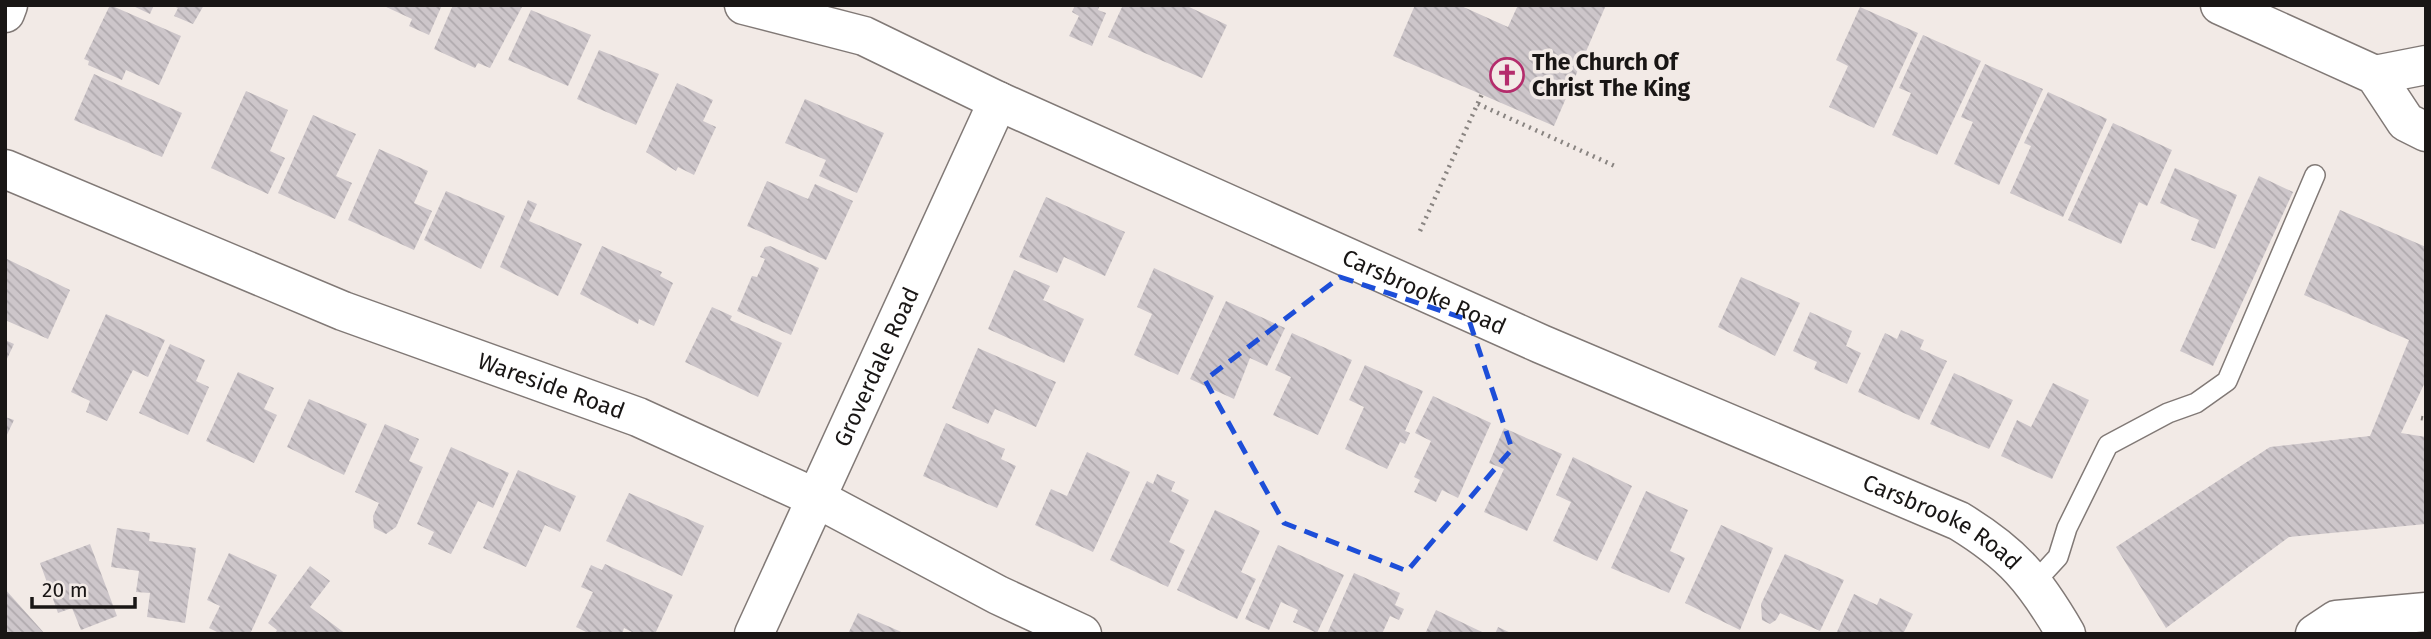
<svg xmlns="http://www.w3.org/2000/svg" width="2431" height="639" viewBox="0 0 2431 639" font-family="'Fira Sans',sans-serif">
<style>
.building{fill:url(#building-back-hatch)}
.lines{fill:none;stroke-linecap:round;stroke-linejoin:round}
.service-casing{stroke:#817976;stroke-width:22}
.minor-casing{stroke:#817976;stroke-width:41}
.secondary-casing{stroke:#817976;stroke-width:41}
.path{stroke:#898481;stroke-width:4.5;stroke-dasharray:2 5;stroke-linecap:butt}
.service{stroke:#fff;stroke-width:19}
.minor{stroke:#fff;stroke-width:38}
.secondary{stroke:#fff;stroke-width:38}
.marked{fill:none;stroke:#1d4ed8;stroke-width:5;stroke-dasharray:14 9;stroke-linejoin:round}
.labels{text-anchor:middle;stroke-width:7;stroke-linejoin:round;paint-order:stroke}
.poi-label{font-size:23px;font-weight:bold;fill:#191615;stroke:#f2eae6;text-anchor:start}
.street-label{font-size:23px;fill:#191615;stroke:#f2eae6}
</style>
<defs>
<pattern id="building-back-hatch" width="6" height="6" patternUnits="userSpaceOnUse" patternTransform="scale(1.75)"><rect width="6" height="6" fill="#cdc6ca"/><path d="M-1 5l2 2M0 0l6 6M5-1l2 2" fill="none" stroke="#afa9ad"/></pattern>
</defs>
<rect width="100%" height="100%" fill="#f2eae6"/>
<g class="building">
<polygon points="110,5 181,36 159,85 126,70 122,80 88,65 89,61 84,59"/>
<polygon points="131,5 154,5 150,14"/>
<polygon points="172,5 204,5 193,24 174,16 178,8"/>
<polygon points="382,5 442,5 429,35 409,26 412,19"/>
<polygon points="453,5 523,5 490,68 478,63 475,68 434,49"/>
<polygon points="1075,5 1100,5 1098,10 1106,13 1092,46 1069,36 1079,16 1072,12"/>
<polygon points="1123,5 1185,5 1227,25 1202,78 1108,37"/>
<polygon points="1415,5 1459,5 1508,27 1518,5 1606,5 1554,126 1393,56"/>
<polygon points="1860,7 1918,33 1874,128 1829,107 1848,66 1836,60"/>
<polygon points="531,10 591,35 568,86 508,60"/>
<polygon points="1923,35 1981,61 1937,155 1892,135 1911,93 1899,88"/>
<polygon points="599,50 659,74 636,125 577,99"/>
<polygon points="1985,64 2043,89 1999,185 1954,164 1973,122 1961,117"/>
<polygon points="94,74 182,113 162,157 74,120"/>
<polygon points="677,83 713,100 703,121 716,127 694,175 678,167 676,171 646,152"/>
<polygon points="246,91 288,110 270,151 285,158 268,194 211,168"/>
<polygon points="2048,92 2107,119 2063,217 2010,193 2031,146 2024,143"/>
<polygon points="805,99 884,133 857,193 819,176 826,160 785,143"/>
<polygon points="313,115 356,134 336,176 352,183 335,219 278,193"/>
<polygon points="2113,123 2172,150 2147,206 2139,202 2121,244 2068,220"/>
<polygon points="379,149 428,171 414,203 432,211 414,250 348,220"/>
<polygon points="2175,168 2237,195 2215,249 2191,240 2199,220 2160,203"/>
<polygon points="2259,176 2293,192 2213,366 2180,351"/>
<polygon points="767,181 808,199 815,184 853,201 826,260 747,226"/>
<polygon points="446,191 505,216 481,269 424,240"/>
<polygon points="1046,197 1125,232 1105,276 1064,257 1057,273 1019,257"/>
<polygon points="528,200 537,204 529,221 582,244 558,296 500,267"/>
<polygon points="2340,210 2426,247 2426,380 2401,433 2426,437 2426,524 2289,537 2166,628 2116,547 2270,447 2370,436 2409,340 2304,295"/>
<polygon points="602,246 662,272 660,276 673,283 654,326 639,319 638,324 580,294"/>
<polygon points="770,246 819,268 791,335 737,311 752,276 757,277 765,259 760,257 765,247"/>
<polygon points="5,258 70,290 48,339 5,320"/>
<polygon points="1154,268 1214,296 1178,375 1134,355 1152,314 1137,307"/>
<polygon points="1014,270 1050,286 1043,300 1084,319 1064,363 988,329"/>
<polygon points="1741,277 1800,303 1775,356 1718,327"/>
<polygon points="1226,301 1285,328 1267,366 1250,358 1234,399 1190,379"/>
<polygon points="712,307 732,316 730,320 782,343 758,397 685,362"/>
<polygon points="1810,312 1852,331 1846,346 1861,353 1847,384 1814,369 1817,362 1793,351"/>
<polygon points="106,314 165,340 148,377 133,370 107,421 86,412 90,401 71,392"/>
<polygon points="1901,330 1924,340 1920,349 1947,361 1919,420 1858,392 1885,333 1897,339"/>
<polygon points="1292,333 1352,360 1318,435 1273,415 1291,377 1275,370"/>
<polygon points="5,340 14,344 5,363"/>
<polygon points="170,344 205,360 196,381 209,387 188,435 139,413"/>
<polygon points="978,348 1056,382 1036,427 995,409 988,424 952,408"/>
<polygon points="1365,365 1423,391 1405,431 1410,433 1405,444 1400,442 1387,469 1345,449 1364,407 1349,400"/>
<polygon points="238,372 274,388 264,409 277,415 254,463 206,441"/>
<polygon points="1954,373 2013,400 1989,449 1930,424"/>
<polygon points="2053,383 2089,400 2052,479 2001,456 2017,420 2031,427"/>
<polygon points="1433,396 1491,423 1458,498 1442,490 1436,502 1414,492 1420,480 1414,477 1431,441 1415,433"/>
<polygon points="309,399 367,424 344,475 287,447"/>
<polygon points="5,417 14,420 5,439"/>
<polygon points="946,423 1005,449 1001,459 1016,466 997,508 923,476"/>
<polygon points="385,424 419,439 409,461 423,467 396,527 386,534 374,528 373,516 379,503 355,492"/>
<polygon points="1504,428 1562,454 1527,531 1484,512 1504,469 1489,463"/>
<polygon points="451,447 509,473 493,508 478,501 451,554 428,544 434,532 417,524"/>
<polygon points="1087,452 1130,472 1093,552 1035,525 1051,489 1067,496"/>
<polygon points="1573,457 1632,486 1597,561 1553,541 1571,502 1556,495"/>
<polygon points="518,470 576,496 560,532 545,525 526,567 483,548"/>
<polygon points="1157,474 1175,482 1171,491 1189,500 1169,542 1185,550 1168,587 1110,560 1147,481 1153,484"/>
<polygon points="1646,491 1688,510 1670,551 1685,558 1669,593 1611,568"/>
<polygon points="629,493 704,526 682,576 606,541"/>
<polygon points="1215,510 1260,531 1241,572 1256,579 1237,619 1177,590"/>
<polygon points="1721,525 1773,548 1740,630 1685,603"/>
<polygon points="117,528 150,533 149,541 196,548 185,623 147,617 150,593 136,592 139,571 111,567"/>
<polygon points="90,544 117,616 81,630 72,608 58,613 40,563"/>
<polygon points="1278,545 1344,575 1317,633 1293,622 1298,610 1281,602 1269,630 1245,619"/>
<polygon points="229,553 277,575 250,634 221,634 209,628 220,606 207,600"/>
<polygon points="1785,554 1844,580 1820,631 1780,613 1776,620 1770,624 1762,620 1761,604"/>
<polygon points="605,564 673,595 655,634 636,634 624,628 622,634 590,634 576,627 593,592 581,587 591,565 602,570"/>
<polygon points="310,566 330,581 310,607 346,634 275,634 277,630 268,623"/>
<polygon points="1354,573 1400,593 1395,605 1404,609 1399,620 1390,616 1382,634 1327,634"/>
<polygon points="5,589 45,634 5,634"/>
<polygon points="1854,594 1877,605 1880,598 1913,614 1903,634 1836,634"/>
<polygon points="1436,610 1482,632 1481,634 1425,634"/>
<polygon points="858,613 906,634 848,634"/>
<polygon points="1498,627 1513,634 1495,634"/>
</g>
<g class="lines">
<g class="service-casing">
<polyline id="service" points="2034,583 2058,557 2067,528 2108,445 2168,413 2196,403 2227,381 2315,175"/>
</g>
<g class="minor-casing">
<g id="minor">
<path id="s1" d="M 744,5 L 864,36 L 998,101 L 1541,344 L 1959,521 C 2013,554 2034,579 2066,634"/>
<polyline points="5,13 8,5"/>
<path id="s2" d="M 5,169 L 343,311 L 638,417 L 816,498 L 998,595 L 1082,634"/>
<path id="s3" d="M 754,634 L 998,101"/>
<polyline points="2315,634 2336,620 2426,612"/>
</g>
</g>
<g class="secondary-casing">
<g id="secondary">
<polyline points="2220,5 2375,75 2406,122 2426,132"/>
<polyline points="2375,75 2426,65"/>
</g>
</g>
<g class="path">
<polyline points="1478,104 1617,167"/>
<polyline points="1420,231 1482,94"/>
<polyline points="2421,418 2426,419"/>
</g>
<use href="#service" class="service"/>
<use href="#minor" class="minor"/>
<use href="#secondary" class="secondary"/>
</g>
<path class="marked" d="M 1340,277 L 1469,320 L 1512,449 L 1407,571 L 1284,523 L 1205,380 Z"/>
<defs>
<g id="church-ring" transform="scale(1.75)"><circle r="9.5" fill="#f2eae6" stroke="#b42c6c" stroke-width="1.5"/><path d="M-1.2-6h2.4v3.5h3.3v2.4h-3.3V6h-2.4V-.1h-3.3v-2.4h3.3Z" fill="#b42c6c"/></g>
</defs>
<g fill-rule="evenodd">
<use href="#church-ring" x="1507" y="75"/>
</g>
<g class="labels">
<g class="poi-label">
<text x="1532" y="70">The Church Of<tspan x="1532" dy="26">Christ The King</tspan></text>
</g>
<g class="street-label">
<text dy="8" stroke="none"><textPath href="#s1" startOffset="740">Carsbrooke Road</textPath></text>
<text dy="8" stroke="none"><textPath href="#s3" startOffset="294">Groverdale Road</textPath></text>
<text dy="8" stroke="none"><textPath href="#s2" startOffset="588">Wareside Road</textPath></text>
<text dy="8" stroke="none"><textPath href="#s1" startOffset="1307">Carsbrooke Road</textPath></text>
</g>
</g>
<rect width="2431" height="639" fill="none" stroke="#191615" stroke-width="14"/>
<path d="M32 597v10h103v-10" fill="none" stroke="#191615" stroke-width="3.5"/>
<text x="42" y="597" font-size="21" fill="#191615" stroke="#f2eae6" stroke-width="5" paint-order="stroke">20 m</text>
</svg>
